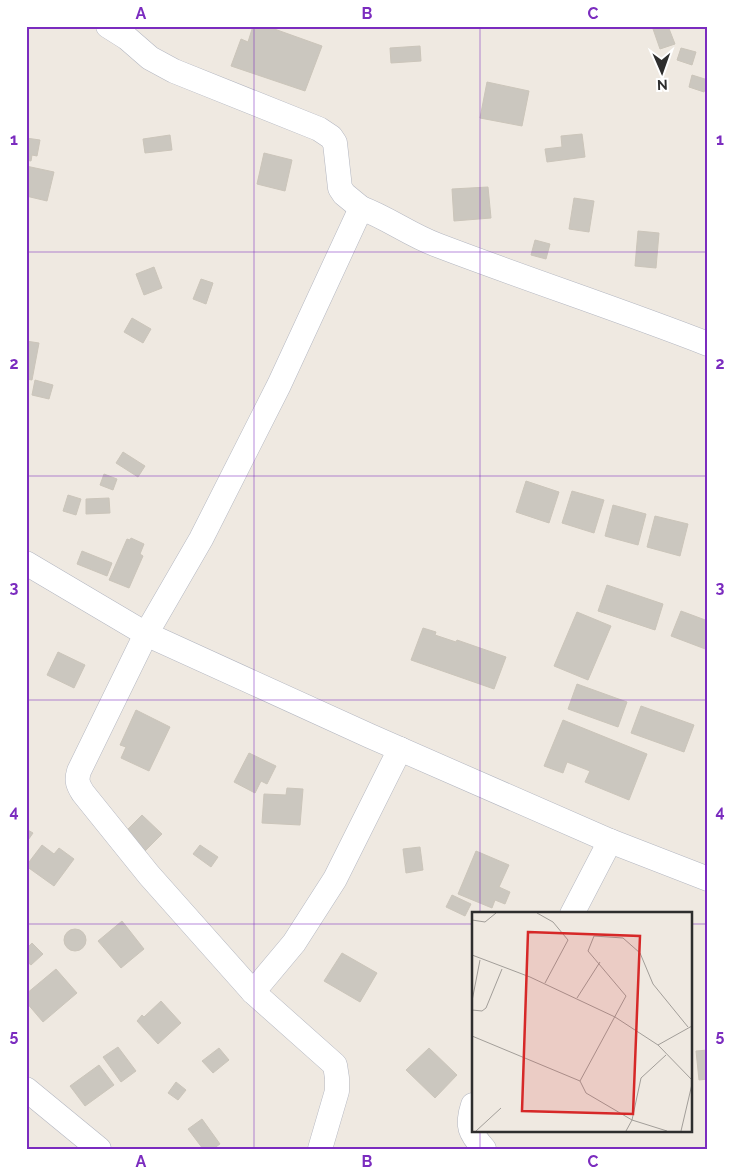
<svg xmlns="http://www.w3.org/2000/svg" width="734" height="1175" viewBox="0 0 734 1175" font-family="Raleway,sans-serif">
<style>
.building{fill:#cbc7bf;stroke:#cbc5ba}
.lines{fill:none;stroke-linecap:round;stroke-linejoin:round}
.street-casing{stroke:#b4b7c1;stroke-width:25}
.street{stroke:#fff;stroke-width:24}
.grid{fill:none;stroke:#7b2cbf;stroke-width:1;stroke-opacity:0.55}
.inset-road{fill:none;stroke:#a29e99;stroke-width:1}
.view{fill:#d62828;fill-opacity:0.15;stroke:#d62828;stroke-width:2.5}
.inset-edge{fill:none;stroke:#2e2e2e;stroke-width:2.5}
.neatline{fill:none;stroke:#7b2cbf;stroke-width:2}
.grid-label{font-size:16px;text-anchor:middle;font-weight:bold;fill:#7b2cbf}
</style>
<rect width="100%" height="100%" fill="#efe9e1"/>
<g class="building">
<polygon points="253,26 266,26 322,46 305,91 231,66 241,39 248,42"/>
<polygon points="652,26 668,26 675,44 660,49"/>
<polygon points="420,46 421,61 391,63 390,48"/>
<polygon points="681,48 696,52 692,65 677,60"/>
<polygon points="692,75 708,80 704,92 689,87"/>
<polygon points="487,82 529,91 522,126 480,118"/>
<polygon points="582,134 585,157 547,162 545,149 562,147 561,136"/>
<polygon points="170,135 172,150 145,153 143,139"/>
<polygon points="26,138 40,140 37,156 32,155 31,161 26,160"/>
<polygon points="264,153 292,160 285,191 257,184"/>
<polygon points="26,166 54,172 47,201 26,196"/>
<polygon points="488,187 491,218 454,221 452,189"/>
<polygon points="574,198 594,201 589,232 569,229"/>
<polygon points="638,231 659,233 656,268 635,266"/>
<polygon points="535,240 550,244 546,259 531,255"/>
<polygon points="154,267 162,288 144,295 136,274"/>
<polygon points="201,279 213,283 206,304 193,299"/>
<polygon points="132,318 151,329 143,343 124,332"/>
<polygon points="26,341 39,343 32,380 26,379"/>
<polygon points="35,380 53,385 49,399 32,395"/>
<polygon points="123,452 145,466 138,477 116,463"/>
<polygon points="104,474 117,479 113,490 100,485"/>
<polygon points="526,481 559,492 549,523 516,512"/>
<polygon points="572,491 604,500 594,533 562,523"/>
<polygon points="68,495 81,499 76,515 63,511"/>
<polygon points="109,498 110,513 86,514 86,499"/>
<polygon points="613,505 646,514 638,545 605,536"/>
<polygon points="655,516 688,524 680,556 647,547"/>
<polygon points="131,538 144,544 140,554 143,556 129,588 109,580 127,539 130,540"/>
<polygon points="82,551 112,563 107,576 77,564"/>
<polygon points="607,585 663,604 655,630 598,611"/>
<polygon points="681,611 708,621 708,650 671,636"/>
<polygon points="577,612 611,626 588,680 554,666"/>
<polygon points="423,628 436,632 435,635 456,642 457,640 506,657 494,689 411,660"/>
<polygon points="58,652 85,665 74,688 47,675"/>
<polygon points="577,684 627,702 618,727 568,709"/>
<polygon points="641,706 694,725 684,752 631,733"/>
<polygon points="136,710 170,727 149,771 121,758 126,747 120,745"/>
<polygon points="563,720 647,754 629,800 585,782 590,771 567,762 563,773 544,766"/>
<polygon points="249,753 276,766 267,784 261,781 255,793 234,782"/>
<polygon points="287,788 303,789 300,825 262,823 264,794 286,795"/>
<polygon points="142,815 162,834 143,853 123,834"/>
<polygon points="26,829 33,833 26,843"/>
<polygon points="42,845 54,854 59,848 74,859 54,886 26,866"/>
<polygon points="200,845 218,857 211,867 193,854"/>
<polygon points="420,847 423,870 406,873 403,849"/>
<polygon points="476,851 509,865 499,887 510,892 505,904 495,900 492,908 458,894"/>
<polygon points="452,895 471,904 465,916 446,907"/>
<polygon points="122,921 144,949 121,968 98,941"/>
<circle cx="75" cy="940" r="11"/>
<polygon points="32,943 43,954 31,965 26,961 26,949"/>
<polygon points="342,953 377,973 360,1002 324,981"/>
<polygon points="56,969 77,993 43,1022 26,1002 26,994"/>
<polygon points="161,1001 181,1023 158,1044 137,1021 142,1015 144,1017"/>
<polygon points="118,1047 136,1071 121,1082 103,1057"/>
<polygon points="219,1048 229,1060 213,1073 202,1061"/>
<polygon points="429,1048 457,1075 435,1098 406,1070"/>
<polygon points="708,1050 708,1079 699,1080 696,1051"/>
<polygon points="99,1065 114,1085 85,1106 70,1086"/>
<polygon points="176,1082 186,1090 178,1100 168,1093"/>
<polygon points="202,1119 220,1144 213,1149 203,1149 188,1129"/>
</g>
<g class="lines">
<g class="street-casing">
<g id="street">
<polyline points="108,26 127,38 150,58 174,71 319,129 331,137 335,143 340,188 344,194 361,208"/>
<polyline points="26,563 146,634 370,736 610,841 708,879"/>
<polyline points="572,914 610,841"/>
<polyline points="253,992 294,943 335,879 400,749"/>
<polyline points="26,1089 99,1149"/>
<path d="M 473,1105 C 466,1126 470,1133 484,1149"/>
<path d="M 320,1149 L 337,1091 L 337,1078 L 335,1065 L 253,992 L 149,875 L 83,793 C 78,785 76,781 79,771 L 146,634 L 201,539 L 279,385 L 361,208 C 388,218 410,235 437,245 C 526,279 618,309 708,344"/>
</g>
</g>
<use href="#street" class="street"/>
</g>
<path class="grid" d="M 254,26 L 254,1149M 480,26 L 480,914M 26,252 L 708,252M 26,476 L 708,476M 26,700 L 708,700M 26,924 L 473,924M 690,924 L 708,924M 480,1131 L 480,1149"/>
<g transform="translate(472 912)">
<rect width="220" height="220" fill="#efe9e1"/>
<path class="inset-road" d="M 65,1 L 81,10 L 96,28 L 73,71M 0,8 L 13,10 L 24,1M 0,43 L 58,65 L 143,105 L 186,133 L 220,168M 105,86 L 128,50M 0,89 L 8,48M 0,98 L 10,99 L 14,96 L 30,57M 0,124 L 108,169 L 154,84 L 116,39 L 122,24 L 151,26 L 168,41 L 181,72 L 216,115M 186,133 L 220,114M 108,169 L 114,181 L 160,208 L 195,219M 4,219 L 29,196M 154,219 L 160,208 L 169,166 L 194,143M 209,219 L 220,172"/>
<path class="view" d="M 56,20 L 168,24 L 161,202 L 50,199 Z"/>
<rect width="220" height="220" class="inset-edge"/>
</g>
<rect width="734" height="1175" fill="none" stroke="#ffffff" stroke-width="55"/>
<g transform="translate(662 72) rotate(178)" stroke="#ffffff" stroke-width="4" paint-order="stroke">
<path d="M0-4L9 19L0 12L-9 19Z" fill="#2e2e2e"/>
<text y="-8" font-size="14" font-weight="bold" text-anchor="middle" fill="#2e2e2e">N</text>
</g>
<rect x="28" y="28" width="678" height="1120" class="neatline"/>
<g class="grid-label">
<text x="141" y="19">A</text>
<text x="367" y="19">B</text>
<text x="593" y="19">C</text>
<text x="14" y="145">1</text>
<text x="720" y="145">1</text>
<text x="14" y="369">2</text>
<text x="720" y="369">2</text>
<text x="14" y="593">3</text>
<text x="720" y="593">3</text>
<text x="14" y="817">4</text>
<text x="720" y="817">4</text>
<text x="14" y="1041">5</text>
<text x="720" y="1041">5</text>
<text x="141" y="1167">A</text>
<text x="367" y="1167">B</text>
<text x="593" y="1167">C</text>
</g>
</svg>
